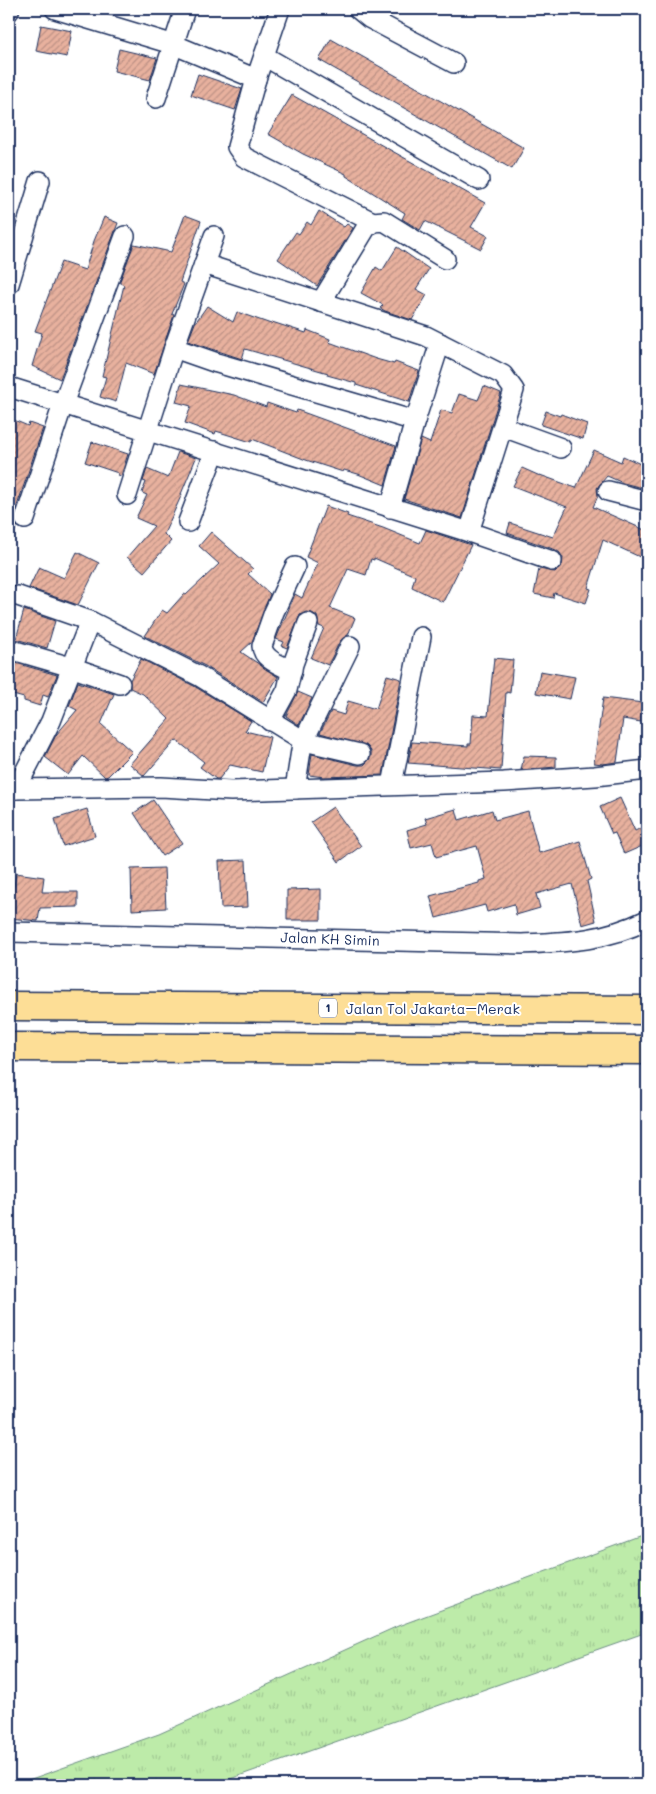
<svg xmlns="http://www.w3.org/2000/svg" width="656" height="1794" viewBox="0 0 656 1794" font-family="Mali,sans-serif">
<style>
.grass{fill:url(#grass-tufts);stroke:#6c8d84}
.building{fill:url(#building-hatch);stroke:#1b2f5e}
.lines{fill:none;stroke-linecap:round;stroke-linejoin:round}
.minor-casing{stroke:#1b2f5e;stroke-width:22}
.highway-casing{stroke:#1b2f5e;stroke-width:31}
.minor{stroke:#fff;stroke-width:19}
.highway{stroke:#fdde96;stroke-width:28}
.labels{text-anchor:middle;stroke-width:4;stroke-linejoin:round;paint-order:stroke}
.shield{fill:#fff;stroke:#5f6d8e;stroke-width:1}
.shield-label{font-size:12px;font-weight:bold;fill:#1b2f5e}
.street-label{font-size:14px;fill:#1b2f5e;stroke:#fff}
</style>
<defs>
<pattern id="grass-tufts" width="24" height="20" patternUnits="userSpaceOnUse" patternTransform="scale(1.25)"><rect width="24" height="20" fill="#bdeba9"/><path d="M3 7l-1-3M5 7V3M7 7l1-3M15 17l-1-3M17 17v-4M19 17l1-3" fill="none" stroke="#a2ca94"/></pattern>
<pattern id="building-hatch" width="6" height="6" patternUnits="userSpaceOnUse" patternTransform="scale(1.25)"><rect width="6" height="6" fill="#e8b19e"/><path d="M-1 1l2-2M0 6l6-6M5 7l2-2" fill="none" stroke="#bb9084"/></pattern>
</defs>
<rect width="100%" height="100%" fill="#fff"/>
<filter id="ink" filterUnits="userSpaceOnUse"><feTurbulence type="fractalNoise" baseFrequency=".02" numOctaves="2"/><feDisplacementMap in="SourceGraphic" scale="10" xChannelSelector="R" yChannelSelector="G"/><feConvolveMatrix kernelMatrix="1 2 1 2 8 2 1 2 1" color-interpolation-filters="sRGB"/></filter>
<g filter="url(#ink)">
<polygon class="grass" points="647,1534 647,1632 213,1785 14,1785 159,1734 398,1626"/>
<g class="building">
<polygon points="41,25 72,31 67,57 36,51"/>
<polygon points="331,39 524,148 512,169 319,60"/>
<polygon points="119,49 157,58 150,80 114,71"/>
<polygon points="198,74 242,89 235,110 191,95"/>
<polygon points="292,95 485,203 471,227 488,236 481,249 425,221 420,230 402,219 405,213 346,176 346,174 303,154 268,134"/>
<polygon points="319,211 344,227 347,224 353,228 317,286 278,259 296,232 299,234 307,222 311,225"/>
<polygon points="185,215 201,221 180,282 184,284 172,314 174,315 154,374 126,363 116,402 100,397 106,377 102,376 124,285 120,283 120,281 134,244 171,252"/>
<polygon points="104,217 118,223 60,379 32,366 42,333 35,331 61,262 85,270 94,241"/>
<polygon points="397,247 429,269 416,289 427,295 412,320 385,311 380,308 383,305 361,293 376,267 382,271"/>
<polygon points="207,306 233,322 237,312 271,324 272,322 306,333 307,330 330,339 329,342 376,359 394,364 395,362 419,371 409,402 356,385 356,383 327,375 328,373 245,349 242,359 188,341 195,323"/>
<polygon points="181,384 234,395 266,407 267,403 296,413 297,410 396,446 385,485 358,474 344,470 343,472 306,460 252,439 251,442 216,431 215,434 185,423 191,406 176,402"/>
<polygon points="484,386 501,393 462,518 404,499 421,439 430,443 441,410 452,413 459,394 478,400"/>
<polygon points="546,411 560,416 561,414 587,424 583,439 541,425"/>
<polygon points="9,418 28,426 29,423 43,428 14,515 14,522 17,526 9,544"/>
<polygon points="92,442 128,454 121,476 118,475 118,473 85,462"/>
<polygon points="594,450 621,462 623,456 647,467 647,489 623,483 607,476 597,488 598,496 593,507 647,531 647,546 642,558 603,540 588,588 591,589 586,603 554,593 553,598 534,594 539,569 555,572 562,565 563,558 560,553 556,550 507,533 510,523 553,537 567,507 513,486 522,468 540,476 540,475 576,488"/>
<polygon points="178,452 196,458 181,494 182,494 164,534 171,541 144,572 127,557 154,526 136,518 147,495 142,493 146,482 143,481 147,469 168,478"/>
<polygon points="326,506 348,514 347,516 383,528 420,543 426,530 471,545 443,602 412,587 415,576 374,558 374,560 371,559 366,575 348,569 330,608 355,618 348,635 340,641 328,665 311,658 324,628 319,626 317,616 312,613 306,612 300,615 287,648 282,646 284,642 276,639 295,594 302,598 318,563 306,557"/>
<polygon points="211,532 253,569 248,574 270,594 252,642 241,652 278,677 263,702 205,666 145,636 162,610 167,613 184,594 186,595 219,564 199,546"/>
<polygon points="77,552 99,563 78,605 29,588 39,567 64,578"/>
<polygon points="24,610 55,621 47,648 16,639"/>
<polygon points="494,658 513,660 510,693 506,692 501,770 408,763 412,742 468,746 468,744 471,744 473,715 488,716"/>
<polygon points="141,659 194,686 251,721 245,731 270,737 262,772 230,765 219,779 216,779 200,767 204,762 176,740 144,776 130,764 169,719 143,694 130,688 130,680"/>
<polygon points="9,661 57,675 48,697 43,695 40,706 24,701 24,698 9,694"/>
<polygon points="540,671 575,677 570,699 536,693"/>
<polygon points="387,675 401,679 383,775 324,777 309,775 312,754 357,765 364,765 368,761 371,757 371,751 367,746 320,733 331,711 344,715 348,701 376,709"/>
<polygon points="78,682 114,694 101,724 132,752 108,776 105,777 83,756 68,775 45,757 56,735 77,710 69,706"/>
<polygon points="298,692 312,698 299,725 286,716"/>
<polygon points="603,698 643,703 641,722 623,719 617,762 603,764 594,763"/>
<polygon points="524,756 556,757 556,767 521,770"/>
<polygon points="620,798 635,831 641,828 647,844 624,854 615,833 612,834 600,807"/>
<polygon points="153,800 182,843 162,856 134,813"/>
<polygon points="333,807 361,846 339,862 311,822"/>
<polygon points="87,809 95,836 63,846 55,819"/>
<polygon points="456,809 459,820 492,810 495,820 528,811 539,853 580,841 591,879 587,881 596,921 582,925 572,884 536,894 540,908 516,915 514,904 487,912 485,905 436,918 430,896 479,883 479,881 486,879 477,846 436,857 432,843 411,848 407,830 427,824 425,818"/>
<polygon points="246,860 248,907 221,908 219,861"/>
<polygon points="164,868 166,908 132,910 131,869"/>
<polygon points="16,873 44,877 42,892 78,892 78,907 40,908 38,921 9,918"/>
<polygon points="321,889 321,920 287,920 287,890"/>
</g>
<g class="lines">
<g class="minor-casing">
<g id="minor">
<polyline points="55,9 175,45 256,79"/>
<polyline points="280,9 256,79 237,147 244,157 373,222"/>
<polyline points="358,9 369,18 454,63"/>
<polyline points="9,11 9,9"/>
<polyline points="264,56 479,180"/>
<polyline points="156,98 185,9"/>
<polyline points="204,264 426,336 503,375 514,390 469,532"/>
<polyline points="9,284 40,181"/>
<polyline points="321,302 366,228 373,222 384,221 445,259"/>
<polyline points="174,348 214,236"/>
<polyline points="9,387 469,532 552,561"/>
<polyline points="503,427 561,448"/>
<polyline points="608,491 647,501"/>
<polyline points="127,495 174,348 217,363 415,421"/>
<polyline points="390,508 415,421 440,343"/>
<polyline points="25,519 63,404 125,236"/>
<polyline points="188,522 215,451"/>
<polyline points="18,596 90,621 199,676 304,741 360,754"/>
<polyline points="9,649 71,667 120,684"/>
<path d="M 292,671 C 281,665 263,660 262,646 L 274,612 L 295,567"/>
<polyline points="270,721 287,690 293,664 308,623"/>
<polyline points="392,785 421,637"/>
<polyline points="9,787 16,789 161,787 231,791 504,782 595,776 647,770"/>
<polyline points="16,789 51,721 90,621"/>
<polyline points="295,789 302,744 350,646"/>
<path d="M 9,932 L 522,944 C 568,942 604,941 647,920"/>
</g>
</g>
<g class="highway-casing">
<g id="highway">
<polyline points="9,1006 647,1010"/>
<polyline points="9,1047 647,1050"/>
</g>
</g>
<use href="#minor" class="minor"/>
<use href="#highway" class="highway"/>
</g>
</g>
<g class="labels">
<rect class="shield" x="319" y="998.5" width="18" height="19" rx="4"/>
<g class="shield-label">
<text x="328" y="1012">1</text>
</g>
<g class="street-label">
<text transform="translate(330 939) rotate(2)" y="5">Jalan KH Simin</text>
<text x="433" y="1014">Jalan Tol Jakarta–Merak</text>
</g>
</g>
<rect width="656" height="1794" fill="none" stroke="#fff" stroke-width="30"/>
<rect x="15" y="15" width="626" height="1764" fill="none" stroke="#1b2f5e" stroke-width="2" filter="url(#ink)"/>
</svg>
